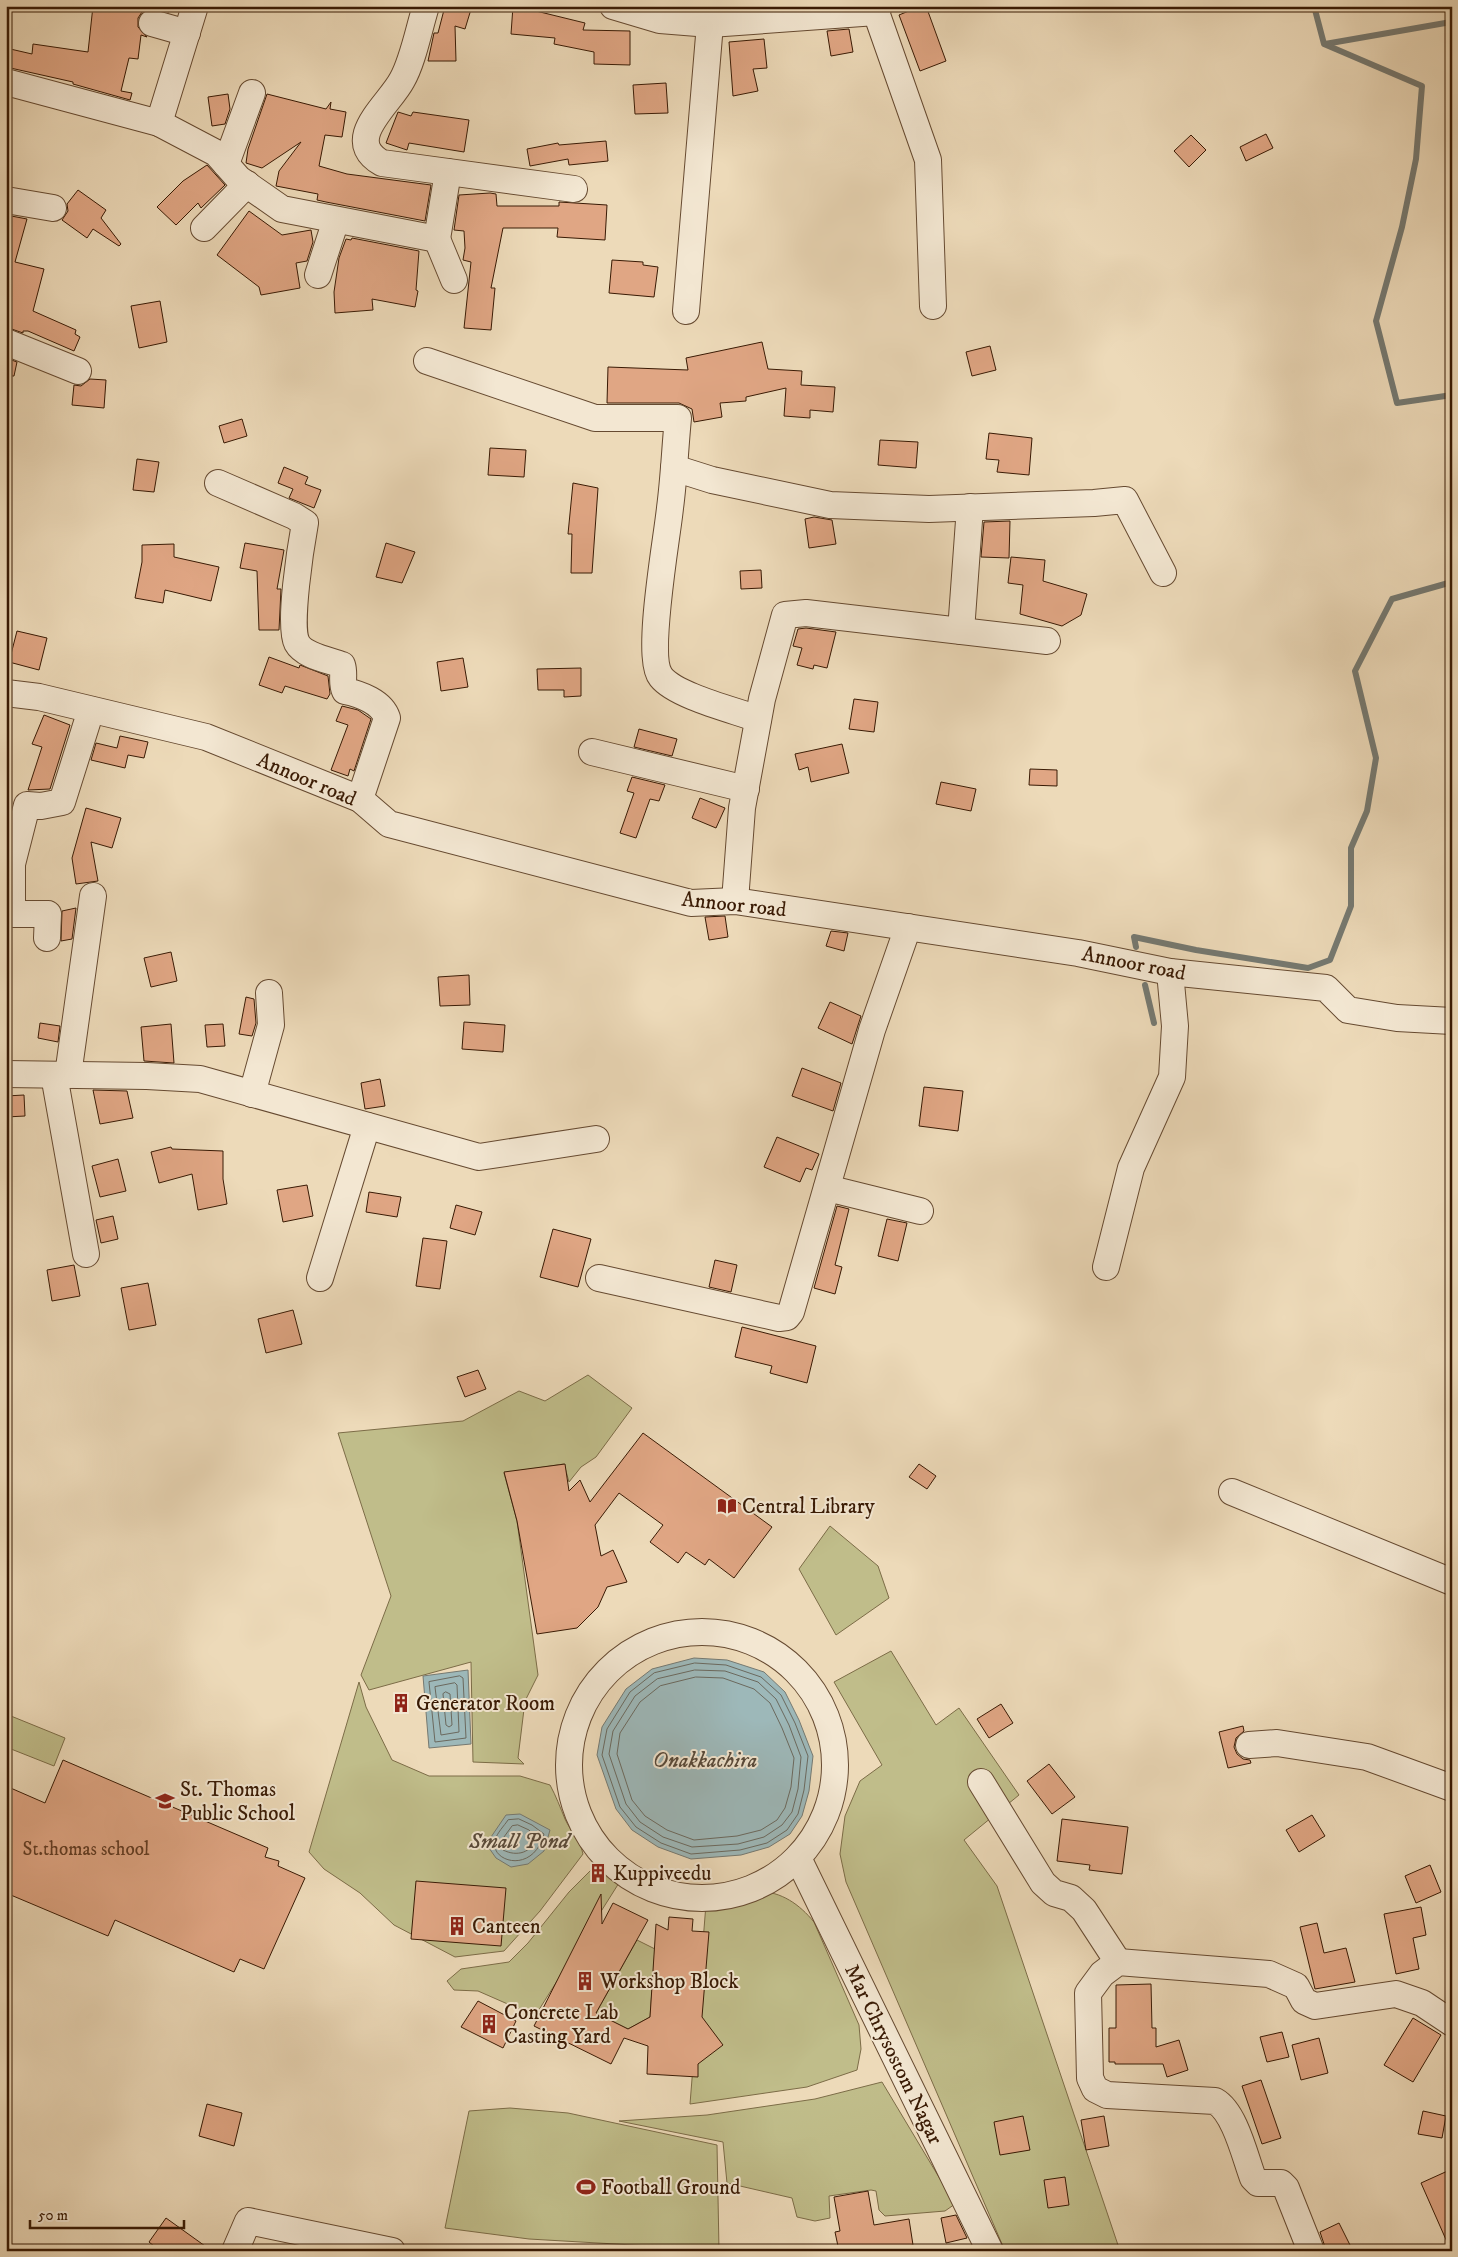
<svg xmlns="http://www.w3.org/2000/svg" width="1458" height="2257" viewBox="0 0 1458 2257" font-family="'IM FELL DW Pica',serif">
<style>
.green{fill:#c0bd8a;stroke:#7c6c47}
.water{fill:#9db8b9;stroke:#757971}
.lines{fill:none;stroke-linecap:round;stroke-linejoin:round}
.shore{stroke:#6b695e;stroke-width:1}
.stream{stroke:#757971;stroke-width:6}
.building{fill:#e0a684;stroke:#391a04}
.minor-casing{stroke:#664a31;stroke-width:28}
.minor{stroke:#f3e7d2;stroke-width:26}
.labels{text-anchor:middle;stroke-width:4;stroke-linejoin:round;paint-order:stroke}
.number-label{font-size:19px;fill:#633d24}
.street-label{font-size:21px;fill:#391a04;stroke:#f3e7d2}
.poi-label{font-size:21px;fill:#391a04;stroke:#f3e7d2;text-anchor:start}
.water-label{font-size:22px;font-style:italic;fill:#57493a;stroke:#f3e7d2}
</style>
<rect width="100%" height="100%" fill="#eddab9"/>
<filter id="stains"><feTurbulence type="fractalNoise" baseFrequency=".004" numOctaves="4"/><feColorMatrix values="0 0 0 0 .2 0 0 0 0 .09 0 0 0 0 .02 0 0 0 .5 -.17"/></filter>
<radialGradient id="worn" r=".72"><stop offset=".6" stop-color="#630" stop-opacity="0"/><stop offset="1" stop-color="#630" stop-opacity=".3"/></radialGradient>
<g class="green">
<polygon points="588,1375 632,1408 596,1457 581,1467 569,1482 564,1464 504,1473 517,1521 538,1675 525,1701 518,1758 524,1764 473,1762 471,1662 369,1690 361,1675 391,1596 338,1433 463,1421 519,1391 545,1401"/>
<polygon points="830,1526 878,1566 889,1598 836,1635 799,1569"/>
<polygon points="891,1651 936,1725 959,1708 1019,1795 964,1840 997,1886 1120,2251 1005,2251 846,1882 840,1854 845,1816 860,1781 882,1765 834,1682"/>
<path d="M 359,1682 L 366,1707 L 392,1760 L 429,1776 L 520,1776 L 550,1785 C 556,1796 560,1807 565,1819 C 571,1832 580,1840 583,1854 L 540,1911 L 504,1951 L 455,1957 L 394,1925 L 360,1893 L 324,1869 L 309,1852 Z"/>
<polygon points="6,1714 65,1738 54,1766 6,1747"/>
<polygon points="604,1857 624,1875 535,2016 478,1991 454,1990 447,1981 461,1969 509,1962 528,1943 569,1892"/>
<path d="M 758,1891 C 782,1892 799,1904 814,1922 L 859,2025 L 861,2049 L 857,2070 L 807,2087 L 690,2104 L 706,1904 Z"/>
<polygon points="637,1940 655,1949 650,2017 628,2029 596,2013"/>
<polygon points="882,2082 955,2204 945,2211 885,2216 879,2210 876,2191 871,2190 829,2196 830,2218 815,2221 797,2217 792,2198 727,2183 723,2142 619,2121 707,2115 815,2099"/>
<polygon points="510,2108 568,2113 717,2145 719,2250 529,2239 445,2228 469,2111"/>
</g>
<g class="water">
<polygon points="694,1658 727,1660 764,1672 785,1692 799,1720 813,1756 809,1791 802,1816 790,1834 769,1847 741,1855 691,1859 658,1847 632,1830 616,1809 597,1755 602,1727 626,1689 652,1669"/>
<polygon points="468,1670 471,1744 429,1748 423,1676"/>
<polygon points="520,1814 550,1830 544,1851 528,1864 511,1867 496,1858 489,1848 491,1837 506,1815"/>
</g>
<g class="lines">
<g class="shore">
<polygon points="695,1663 726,1665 761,1677 781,1695 795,1723 808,1756 804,1790 798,1814 787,1830 767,1843 740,1850 691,1854 661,1843 636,1827 620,1807 602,1755 607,1729 630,1692 654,1673"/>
<polygon points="695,1670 725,1671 758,1682 776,1699 789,1725 801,1757 798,1789 792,1812 782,1825 764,1837 738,1844 692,1847 663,1837 640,1822 626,1804 609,1754 613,1731 635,1696 657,1679"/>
<polygon points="460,1676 463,1678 466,1738 435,1742 429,1682"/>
<polygon points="696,1677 723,1678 754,1689 770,1703 782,1728 794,1758 791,1787 785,1808 777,1820 761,1830 737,1836 694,1840 667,1830 645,1816 632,1800 617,1754 620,1733 640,1702 660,1686"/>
<polygon points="455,1683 457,1685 459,1732 441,1735 435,1687"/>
<polygon points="446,1692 450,1694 452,1725 449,1727 446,1725 443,1694"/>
<path d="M 519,1819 L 532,1825 L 544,1834 C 533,1875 489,1862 495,1840 C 497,1833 504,1826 508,1820 Z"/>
<path d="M 518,1825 L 529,1830 L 536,1837 C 532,1853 517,1857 503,1850 L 501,1841 L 512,1826 Z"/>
</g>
<g class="stream">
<polyline points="1314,6 1324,44 1422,86 1416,159 1402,227 1376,321 1397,403 1452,395"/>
<polyline points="1325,44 1451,22 1450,6"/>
<polyline points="1136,947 1134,937 1196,950 1308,968 1330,960 1351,906 1351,848 1367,811 1376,758 1355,671 1392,599 1452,582"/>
<polyline points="1145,985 1154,1023"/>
</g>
</g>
<g class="building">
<polygon points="93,6 168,6 169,12 149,8 142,12 138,18 138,27 147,37 141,35 138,59 129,58 121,91 132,93 130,100 73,84 73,82 6,67 6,48 32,54 33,44 88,52"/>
<polygon points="445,6 472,6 465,29 455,26 456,61 428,61 434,33 438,33"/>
<polygon points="513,6 536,6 536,11 585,23 583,30 630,31 630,65 594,64 594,52 554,44 555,38 511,34"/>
<polygon points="921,6 926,6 946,61 920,71 899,15"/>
<polygon points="849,29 853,52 831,56 827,31"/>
<polygon points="764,39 767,68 753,69 758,91 733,96 729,42"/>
<polygon points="666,83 668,113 635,114 633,85"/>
<polygon points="228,94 230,109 225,124 212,126 208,97"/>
<polygon points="267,94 326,109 331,102 330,109 346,112 342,137 325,135 319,166 347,174 431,185 425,221 326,202 317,200 318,194 276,186 279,171 301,142 262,168 246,163 248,149"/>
<polygon points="398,112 411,116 413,112 469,120 464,152 409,143 407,150 386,143"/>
<polygon points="1266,134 1273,148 1246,161 1240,147"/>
<polygon points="1191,135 1206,150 1189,167 1174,151"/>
<polygon points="606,141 608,161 569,165 568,159 530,166 527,149 558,143 559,145"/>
<polygon points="207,165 225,185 201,208 198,203 176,225 157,207 183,181"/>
<polygon points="78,190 106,210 101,218 121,244 119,246 93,229 87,238 62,220 68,211 67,204"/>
<polygon points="490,193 496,194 497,206 559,206 559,202 607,205 605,240 557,237 558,228 503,228 491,288 495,288 491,330 464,328 471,262 463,260 465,248 464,231 454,230 459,195"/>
<polygon points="249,211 282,235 311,230 313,242 307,261 296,263 300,288 261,295 259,287 217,255"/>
<polygon points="6,215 27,219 15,262 44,269 33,311 76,330 75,334 80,337 74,351 28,331 23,331 23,333 6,327"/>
<polygon points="352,238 419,251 416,290 418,291 415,307 372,299 373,310 335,313 334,292 339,258 346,239 351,240"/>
<polygon points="612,260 643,262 643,265 658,267 654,297 609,293"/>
<polygon points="160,301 167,342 139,348 131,306"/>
<polygon points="762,342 768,369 802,371 801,385 835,387 833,412 810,410 810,418 784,416 786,388 746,397 746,401 720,403 722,417 694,422 692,409 679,403 607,403 608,367 688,370 686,358"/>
<polygon points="990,346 996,370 972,376 966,352"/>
<polygon points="6,358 17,362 14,376 6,376"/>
<polygon points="90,379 106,380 104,408 72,405 74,385 81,386"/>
<polygon points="242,419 247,436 224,443 219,426"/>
<polygon points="989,433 1032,438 1029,475 997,472 999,460 986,459"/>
<polygon points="880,440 918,442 916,468 878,465"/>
<polygon points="490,448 526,450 524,477 488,475"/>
<polygon points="137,459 159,462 154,492 133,490"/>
<polygon points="284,467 308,477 305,484 321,490 314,508 289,498 293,489 278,483"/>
<polygon points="573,483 598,488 592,573 571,573 572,534 568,534"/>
<polygon points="814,517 832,520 836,544 809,548 805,519"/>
<polygon points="1010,521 1009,558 981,557 984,522"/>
<polygon points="245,543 284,550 277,589 281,589 279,630 259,630 257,571 240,568"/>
<polygon points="386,543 415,552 402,583 376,577"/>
<polygon points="174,544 174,557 219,567 211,601 165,590 163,603 135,598 142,562 142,545"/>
<polygon points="1011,557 1045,560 1043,581 1087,594 1081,615 1062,626 1020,614 1023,585 1008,583"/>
<polygon points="761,570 762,588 741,589 740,571"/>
<polygon points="806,628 836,632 827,668 814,665 813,669 797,665 802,648 793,646 798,629"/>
<polygon points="17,631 47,638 39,670 9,662"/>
<polygon points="269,657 299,668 300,665 328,676 330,694 327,699 285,686 282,693 259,685"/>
<polygon points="463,658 468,687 441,691 437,662"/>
<polygon points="581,668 581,696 564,697 564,690 538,690 537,669"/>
<polygon points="854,699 878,702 874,732 849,729"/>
<polygon points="342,706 358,710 371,719 354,771 350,769 348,776 331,770 348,725 336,721"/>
<polygon points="44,715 70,725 50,789 28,790 42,747 32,744"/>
<polygon points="639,729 677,739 672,756 634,747"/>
<polygon points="120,736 148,742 144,758 128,755 125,768 91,760 96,743 117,748"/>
<polygon points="842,744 849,773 811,782 808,767 799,770 795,754"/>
<polygon points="1030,769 1057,770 1057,786 1029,785"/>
<polygon points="632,777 665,785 659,801 650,799 636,838 620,833 634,793 627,791"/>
<polygon points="941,782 976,789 971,811 936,804"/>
<polygon points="700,798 725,808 716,828 692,818"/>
<polygon points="86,808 121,818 112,848 91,842 98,881 76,884 72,858"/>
<polygon points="76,908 72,939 61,941 62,911"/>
<polygon points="725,916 728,937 709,940 705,917"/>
<polygon points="831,931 848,933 844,951 826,946"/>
<polygon points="171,952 177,981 151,987 144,958"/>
<polygon points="469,975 470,1005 440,1006 438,977"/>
<polygon points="246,997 254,999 256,1023 252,1036 239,1034"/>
<polygon points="830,1002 861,1016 852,1044 818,1028"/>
<polygon points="464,1022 505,1025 503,1052 462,1049"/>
<polygon points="40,1023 60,1026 58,1042 38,1038"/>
<polygon points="171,1024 174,1063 144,1061 141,1027"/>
<polygon points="223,1024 225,1046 207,1047 205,1025"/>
<polygon points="802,1068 841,1083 833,1111 792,1096"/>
<polygon points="380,1079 385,1106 365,1109 361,1083"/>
<polygon points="924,1087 963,1091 958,1131 919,1126"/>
<polygon points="93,1090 127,1091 133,1118 100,1124"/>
<polygon points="24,1095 25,1116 6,1117 6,1096"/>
<polygon points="777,1137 819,1154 812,1170 806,1168 800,1182 764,1167"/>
<polygon points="171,1147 172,1149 223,1151 223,1179 227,1204 198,1210 192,1174 159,1183 151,1152"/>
<polygon points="118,1159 126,1191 100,1197 92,1166"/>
<polygon points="307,1185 313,1216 283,1222 277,1190"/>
<polygon points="369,1192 401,1197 397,1217 366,1212"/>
<polygon points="456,1205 482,1212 475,1235 450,1228"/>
<polygon points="837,1206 849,1209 835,1265 842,1267 835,1294 814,1288"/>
<polygon points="113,1216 118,1239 101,1243 96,1220"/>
<polygon points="887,1219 907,1223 898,1261 878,1256"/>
<polygon points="553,1229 591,1239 578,1287 540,1277"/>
<polygon points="423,1238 447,1241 440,1289 416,1286"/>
<polygon points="715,1260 737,1265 731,1292 709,1287"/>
<polygon points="74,1265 80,1296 52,1301 47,1270"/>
<polygon points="148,1283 156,1325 129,1330 121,1288"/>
<polygon points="293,1310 302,1344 266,1353 258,1319"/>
<polygon points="742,1327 816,1346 807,1383 770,1373 772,1366 735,1357"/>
<polygon points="478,1370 486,1389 465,1397 457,1377"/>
<polygon points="643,1433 772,1527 734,1578 709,1559 705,1565 686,1552 678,1563 650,1542 663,1525 619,1493 595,1525 601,1556 613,1550 627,1582 607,1587 598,1607 577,1628 537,1634 517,1521 504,1472 565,1464 569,1491 580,1480 590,1502"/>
<polygon points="919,1464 936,1476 927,1489 909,1477"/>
<polygon points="1001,1704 1013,1723 989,1738 977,1719"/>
<polygon points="1243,1726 1244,1731 1236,1738 1234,1747 1237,1754 1243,1759 1250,1760 1251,1763 1228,1768 1219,1732"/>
<polygon points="63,1760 268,1848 265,1857 279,1861 278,1866 305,1878 264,1969 240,1959 234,1972 115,1920 108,1936 6,1893 6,1786 45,1803"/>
<polygon points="1049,1764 1075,1797 1052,1814 1027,1781"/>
<polygon points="1312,1815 1325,1836 1299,1852 1286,1830"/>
<polygon points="1062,1819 1128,1827 1122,1874 1089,1870 1090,1865 1057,1861"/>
<polygon points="1430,1865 1441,1892 1416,1903 1405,1876"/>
<polygon points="416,1881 506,1888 501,1946 411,1939"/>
<polygon points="601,1894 602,1924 613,1903 648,1920 596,2013 628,2029 650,2017 656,1924 668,1930 669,1917 693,1919 692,1931 709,1932 702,2017 723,2045 698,2064 698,2077 647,2074 648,2046 624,2038 611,2064 534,2026"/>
<polygon points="1421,1907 1426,1935 1413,1938 1419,1969 1396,1974 1384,1914"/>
<polygon points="1317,1923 1324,1953 1346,1948 1355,1982 1315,1989 1300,1927"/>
<polygon points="1151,1984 1152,2028 1156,2028 1156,2047 1179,2040 1188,2070 1167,2077 1163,2064 1115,2064 1115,2062 1109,2062 1109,2028 1116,2028 1116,1985"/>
<polygon points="478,2001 516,2021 503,2048 461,2027"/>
<polygon points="1413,2018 1441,2035 1413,2082 1384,2065"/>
<polygon points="1282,2032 1289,2057 1267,2062 1260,2037"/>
<polygon points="1319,2038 1328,2073 1301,2080 1292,2045"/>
<polygon points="1261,2080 1281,2138 1262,2144 1242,2086"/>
<polygon points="207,2104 242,2113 234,2146 199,2136"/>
<polygon points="1423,2111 1446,2116 1442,2138 1418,2134"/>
<polygon points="1023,2116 1030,2150 1000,2155 994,2122"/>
<polygon points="1104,2116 1109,2146 1086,2150 1081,2120"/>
<polygon points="1452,2169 1452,2251 1451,2251 1421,2183"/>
<polygon points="1065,2177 1069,2205 1048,2208 1044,2180"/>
<polygon points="868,2191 874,2225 909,2219 913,2245 879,2251 839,2251 835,2232 840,2231 834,2197"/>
<polygon points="956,2215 967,2238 946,2243 941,2218"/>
<polygon points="166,2218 212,2251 160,2251 149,2242"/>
<polygon points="1339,2223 1353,2251 1326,2250 1320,2232"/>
</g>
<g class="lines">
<g class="minor-casing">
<g id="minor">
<path d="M 426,6 C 419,28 413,61 402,80 C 389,105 341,140 382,163 L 574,189"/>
<polyline points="613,6 660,20 710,24 876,12 879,6"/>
<polyline points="876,12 928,160 933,306"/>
<polyline points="152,23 187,33"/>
<polyline points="6,82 159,123 216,153 239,179 282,209 437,239 448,172"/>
<polyline points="159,123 195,6"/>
<polyline points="226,164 252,93"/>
<polyline points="6,200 53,208"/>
<polyline points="204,228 247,184"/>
<polyline points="437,239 454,280"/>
<polyline points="318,275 336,220"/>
<polyline points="686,311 710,24"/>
<polyline points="6,342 78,371"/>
<path d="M 427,361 L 595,418 L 678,418 C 675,448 674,478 670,508 C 667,539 645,657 661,677 C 676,696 734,710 758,719"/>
<polyline points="674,468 712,480 830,505 929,509 1094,503 1125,500 1163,573"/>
<path d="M 218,483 L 294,516 L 305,523 C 301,545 288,626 297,643 C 304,656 329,660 342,665 C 345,674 341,682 345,691 C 360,694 382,702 387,718 L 360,799"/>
<polyline points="961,631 970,507"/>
<polyline points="6,693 39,697 206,737 360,799 389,824 691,903 735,901 1078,953 1170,972 1326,988 1348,1010 1397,1018 1452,1021"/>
<polyline points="592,752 746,789"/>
<polyline points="735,901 742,808 762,699 785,615 806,613 1047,641"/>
<polyline points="47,938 48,914 12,914 12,864 27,805 41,806 62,802 91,710"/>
<polyline points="6,1074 147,1076 200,1079 479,1157 596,1139"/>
<polyline points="54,1075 86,1254"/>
<polyline points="68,1075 93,896"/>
<polyline points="252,1094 271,1025 269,993"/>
<polyline points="827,1188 920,1211"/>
<polyline points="1106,1267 1131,1168 1172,1077 1175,1026 1170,972"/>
<polyline points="320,1278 367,1126"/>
<polyline points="599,1278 779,1318 787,1317 791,1312 872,1030 908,927"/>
<polyline points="1232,1492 1452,1582"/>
<circle cx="702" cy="1765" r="133"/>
<polyline points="1249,1745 1277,1743 1367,1757 1452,1788"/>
<polyline points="981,1782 1043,1883 1054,1893 1071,1898 1084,1910 1118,1962"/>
<polyline points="798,1858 990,2251"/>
<polyline points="235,2251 248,2221 392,2251"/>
<path d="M 1311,2251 L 1286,2188 L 1281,2183 L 1258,2183 L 1253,2178 C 1245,2157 1235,2112 1215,2101 L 1107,2095 L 1095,2089 L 1090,2078 L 1088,1993 L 1102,1974 L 1118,1962 L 1269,1974 L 1296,1986 L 1304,2001 L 1315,2006 L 1396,1994 L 1422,2003 L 1452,2023"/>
</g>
</g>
<use href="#minor" class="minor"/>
</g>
<defs>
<g id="library-bare" transform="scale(1.5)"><path d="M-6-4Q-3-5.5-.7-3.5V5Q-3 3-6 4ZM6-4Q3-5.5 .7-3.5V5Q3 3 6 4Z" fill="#8f2418" stroke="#f3e7d2" stroke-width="2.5" paint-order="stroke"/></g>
<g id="building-bare" transform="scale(1.5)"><path d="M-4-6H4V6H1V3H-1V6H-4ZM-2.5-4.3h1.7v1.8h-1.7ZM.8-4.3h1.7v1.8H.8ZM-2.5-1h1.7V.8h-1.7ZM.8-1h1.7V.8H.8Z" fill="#8f2418" stroke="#f3e7d2" stroke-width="2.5" paint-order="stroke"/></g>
<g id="school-bare" transform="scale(1.5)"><path d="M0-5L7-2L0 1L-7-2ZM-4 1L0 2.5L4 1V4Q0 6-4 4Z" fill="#8f2418" stroke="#f3e7d2" stroke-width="2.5" paint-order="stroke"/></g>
<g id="stadium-bare" transform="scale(1.5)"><path d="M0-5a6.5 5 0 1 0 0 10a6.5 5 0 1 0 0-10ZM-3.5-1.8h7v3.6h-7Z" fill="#8f2418" stroke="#f3e7d2" stroke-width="2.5" paint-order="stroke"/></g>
</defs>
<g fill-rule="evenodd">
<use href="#library-bare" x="727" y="1506"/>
<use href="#building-bare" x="401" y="1703"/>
<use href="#school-bare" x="165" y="1801"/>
<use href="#building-bare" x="598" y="1873"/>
<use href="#building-bare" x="457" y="1926"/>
<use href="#building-bare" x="585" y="1981"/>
<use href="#building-bare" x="489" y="2024"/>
<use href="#stadium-bare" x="586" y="2187"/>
</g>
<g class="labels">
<g class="number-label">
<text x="86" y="1855">St.thomas school</text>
</g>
<g class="street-label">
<text transform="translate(307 779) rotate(23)" y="7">Annoor road</text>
<text transform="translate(734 904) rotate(6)" y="7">Annoor road</text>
<text transform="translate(1134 963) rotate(11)" y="7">Annoor road</text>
<text transform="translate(894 2054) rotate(64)" y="7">Mar Chrysostom Nagar</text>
</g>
<g class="poi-label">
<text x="742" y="1513">Central Library</text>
<text x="416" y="1710">Generator Room</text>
<text x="180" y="1796">St. Thomas<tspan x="180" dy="24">Public School</tspan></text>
<text x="613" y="1880">Kuppiveedu</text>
<text x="472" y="1933">Canteen</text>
<text x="600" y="1988">Workshop Block</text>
<text x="504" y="2019">Concrete Lab<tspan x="504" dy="24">Casting Yard</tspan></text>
<text x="601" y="2194">Football Ground</text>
</g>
<g class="water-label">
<text x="705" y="1767">Onakkachira</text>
<text x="519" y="1848">Small Pond</text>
</g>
</g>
<rect width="1458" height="2257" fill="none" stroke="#eddab9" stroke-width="25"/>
<rect x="8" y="8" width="1443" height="2242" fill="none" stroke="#391a04" stroke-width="2.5"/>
<rect x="12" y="12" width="1433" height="2232" fill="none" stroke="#391a04"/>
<path d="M30 2220v8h154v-8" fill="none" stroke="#391a04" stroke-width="2.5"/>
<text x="38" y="2220" font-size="15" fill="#391a04" stroke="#f3e7d2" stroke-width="4" paint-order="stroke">50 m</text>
<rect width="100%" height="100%" filter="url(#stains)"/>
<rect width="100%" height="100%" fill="url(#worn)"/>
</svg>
